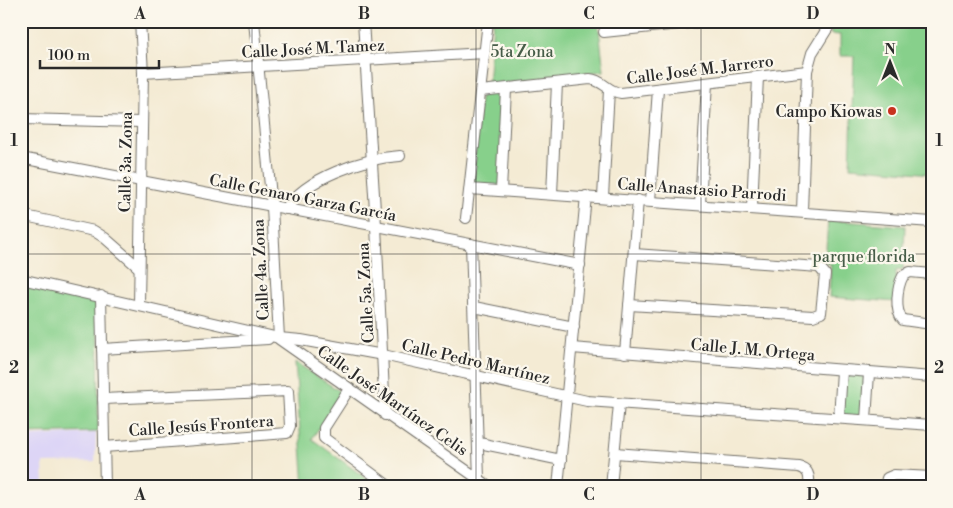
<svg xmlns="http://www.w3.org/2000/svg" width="953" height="508" viewBox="0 0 953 508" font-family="'Libre Bodoni',serif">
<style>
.built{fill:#ddd5f6}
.green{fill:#87d08b;stroke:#597e5b}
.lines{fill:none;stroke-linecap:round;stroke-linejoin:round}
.minor-casing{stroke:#716e66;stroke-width:12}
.minor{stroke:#fff;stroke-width:10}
.grid{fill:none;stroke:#2b2b2b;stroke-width:1;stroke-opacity:0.55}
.poi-dot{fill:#c8321e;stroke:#fbf7ec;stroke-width:2}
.labels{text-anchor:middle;stroke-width:4.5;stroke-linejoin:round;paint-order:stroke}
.street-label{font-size:16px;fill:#2b2b2b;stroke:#fbf7ec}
.park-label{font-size:16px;fill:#475d48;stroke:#fbf7ec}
.poi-label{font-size:16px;fill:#2b2b2b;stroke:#fbf7ec;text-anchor:end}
.neatline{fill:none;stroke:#2b2b2b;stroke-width:2}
.grid-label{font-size:16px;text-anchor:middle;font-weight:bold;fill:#2b2b2b}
</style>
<rect width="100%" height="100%" fill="#fbf7ec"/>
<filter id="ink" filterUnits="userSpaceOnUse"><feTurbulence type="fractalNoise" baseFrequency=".02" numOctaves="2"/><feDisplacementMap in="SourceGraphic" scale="10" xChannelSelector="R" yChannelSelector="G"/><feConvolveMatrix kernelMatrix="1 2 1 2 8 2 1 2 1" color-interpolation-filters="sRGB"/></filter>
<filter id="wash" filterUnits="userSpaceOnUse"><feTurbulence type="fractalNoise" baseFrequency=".0096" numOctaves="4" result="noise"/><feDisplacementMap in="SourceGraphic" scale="20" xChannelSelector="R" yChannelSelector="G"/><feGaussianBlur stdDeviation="1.12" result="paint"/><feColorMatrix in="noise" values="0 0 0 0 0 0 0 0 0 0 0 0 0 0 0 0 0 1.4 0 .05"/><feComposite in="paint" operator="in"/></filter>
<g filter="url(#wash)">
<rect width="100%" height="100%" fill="#f4ebd4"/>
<polygon class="built" points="96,433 95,462 43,463 44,487 31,487 29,436"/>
<g class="green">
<polygon points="493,21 598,21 604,71 488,85"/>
<polygon points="836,21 932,21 932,174 850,167 854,56 840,56 840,35 830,34"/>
<polygon points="506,89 501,191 470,189 481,91"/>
<polygon points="828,220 905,226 903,269 896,271 896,302 829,297 831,264 825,263"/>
<polygon points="21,283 99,302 98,432 21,434"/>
<polygon points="295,362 341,392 312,439 378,487 304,487"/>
<polygon points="842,371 869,373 866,420 839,418"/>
</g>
</g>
<g filter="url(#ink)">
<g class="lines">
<g class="minor-casing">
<g id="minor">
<polyline points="254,21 272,207 279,338"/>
<polyline points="363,21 376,226 385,415"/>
<polyline points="604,32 708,21"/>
<polyline points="21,38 22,21"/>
<polyline points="143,73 485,53"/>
<path d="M 481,91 L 590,79 C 603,80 608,92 621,93 L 807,71"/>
<polyline points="21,119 141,122"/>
<polyline points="21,158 580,265"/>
<polyline points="470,189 932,222"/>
<polyline points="501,191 506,89"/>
<polyline points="552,194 557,83"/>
<polyline points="603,197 609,90"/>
<polyline points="650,201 658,89"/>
<polyline points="700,204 707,83"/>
<polyline points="752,207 758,77"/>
<path d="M 286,209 C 305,178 364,158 400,156"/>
<polyline points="802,211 807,71 812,53 832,21"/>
<polyline points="21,215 94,231 105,238 138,267"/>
<polyline points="466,218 488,21"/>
<polyline points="471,244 479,479"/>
<path d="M 932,274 L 910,272 L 903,276 C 897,287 894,311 903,320 L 932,324"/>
<polyline points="21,279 279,338 301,340 383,355 587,401 932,425"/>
<polyline points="101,296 105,487"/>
<polyline points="139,304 143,73 140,21"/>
<polyline points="629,305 813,316 821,313 825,274 819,267 634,254"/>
<polyline points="474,307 574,327"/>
<polyline points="279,339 490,487"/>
<polyline points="572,348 932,377"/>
<polyline points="102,349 268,339"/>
<polyline points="625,353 638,200"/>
<polyline points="349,389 324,428 324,438 390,487"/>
<polyline points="103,399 288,391 290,426 287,433 104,447"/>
<polyline points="839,418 842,371"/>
<polyline points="866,420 869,373"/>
<polyline points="479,443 561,460"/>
<path d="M 615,453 L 799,467 C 809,469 810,477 809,487"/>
<polyline points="558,487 586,196"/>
<polyline points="611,487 619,404"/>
<polyline points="885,487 887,478 894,475 932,477"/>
</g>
</g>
<use href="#minor" class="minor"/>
</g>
</g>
<path class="grid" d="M 252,21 L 252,487M 476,21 L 476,487M 701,21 L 701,487M 21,254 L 932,254"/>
<circle class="poi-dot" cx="892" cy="111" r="5"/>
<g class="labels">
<g class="street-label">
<text transform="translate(313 48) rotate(-3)" y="6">Calle José M. Tamez</text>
<text transform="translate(700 69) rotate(-7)" y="6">Calle José M. Jarrero</text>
<text transform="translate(125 162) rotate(-89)" y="6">Calle 3a. Zona</text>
<text transform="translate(702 189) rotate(4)" y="6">Calle Anastasio Parrodi</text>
<text transform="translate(303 197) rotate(11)" y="6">Calle Genaro Garza García</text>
<text transform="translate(260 270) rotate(-93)" y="6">Calle 4a. Zona</text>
<text transform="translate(365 293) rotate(-93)" y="6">Calle 5a. Zona</text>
<text transform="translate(753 349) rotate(5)" y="6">Calle J. M. Ortega</text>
<text transform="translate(476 361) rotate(13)" y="6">Calle Pedro Martínez</text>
<text transform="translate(393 400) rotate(35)" y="6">Calle José Martínez Celis</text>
<text transform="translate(201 425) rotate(-4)" y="6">Calle Jesús Frontera</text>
</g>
<g class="park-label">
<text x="522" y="57">5ta Zona</text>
<text x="864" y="262">parque florida</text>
</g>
<g class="poi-label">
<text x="882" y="117">Campo Kiowas</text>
</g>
</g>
<rect width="953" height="508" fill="none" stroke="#fbf7ec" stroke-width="55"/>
<g transform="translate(890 62)" stroke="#fbf7ec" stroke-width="4" paint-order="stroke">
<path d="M0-4L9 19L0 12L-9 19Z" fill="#2b2b2b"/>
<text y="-8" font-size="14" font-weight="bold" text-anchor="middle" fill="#2b2b2b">N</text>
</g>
<path d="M40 60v8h119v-8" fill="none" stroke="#2b2b2b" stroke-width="2.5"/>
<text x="48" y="60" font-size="15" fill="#2b2b2b" stroke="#fbf7ec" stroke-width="4" paint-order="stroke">100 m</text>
<rect x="28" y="28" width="898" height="452" class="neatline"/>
<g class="grid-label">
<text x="140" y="19">A</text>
<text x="364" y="19">B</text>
<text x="589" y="19">C</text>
<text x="813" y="19">D</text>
<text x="14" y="146">1</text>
<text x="939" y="146">1</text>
<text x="14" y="373">2</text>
<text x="939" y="373">2</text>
<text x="140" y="500">A</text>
<text x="364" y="500">B</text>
<text x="589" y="500">C</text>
<text x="813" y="500">D</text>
</g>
</svg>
